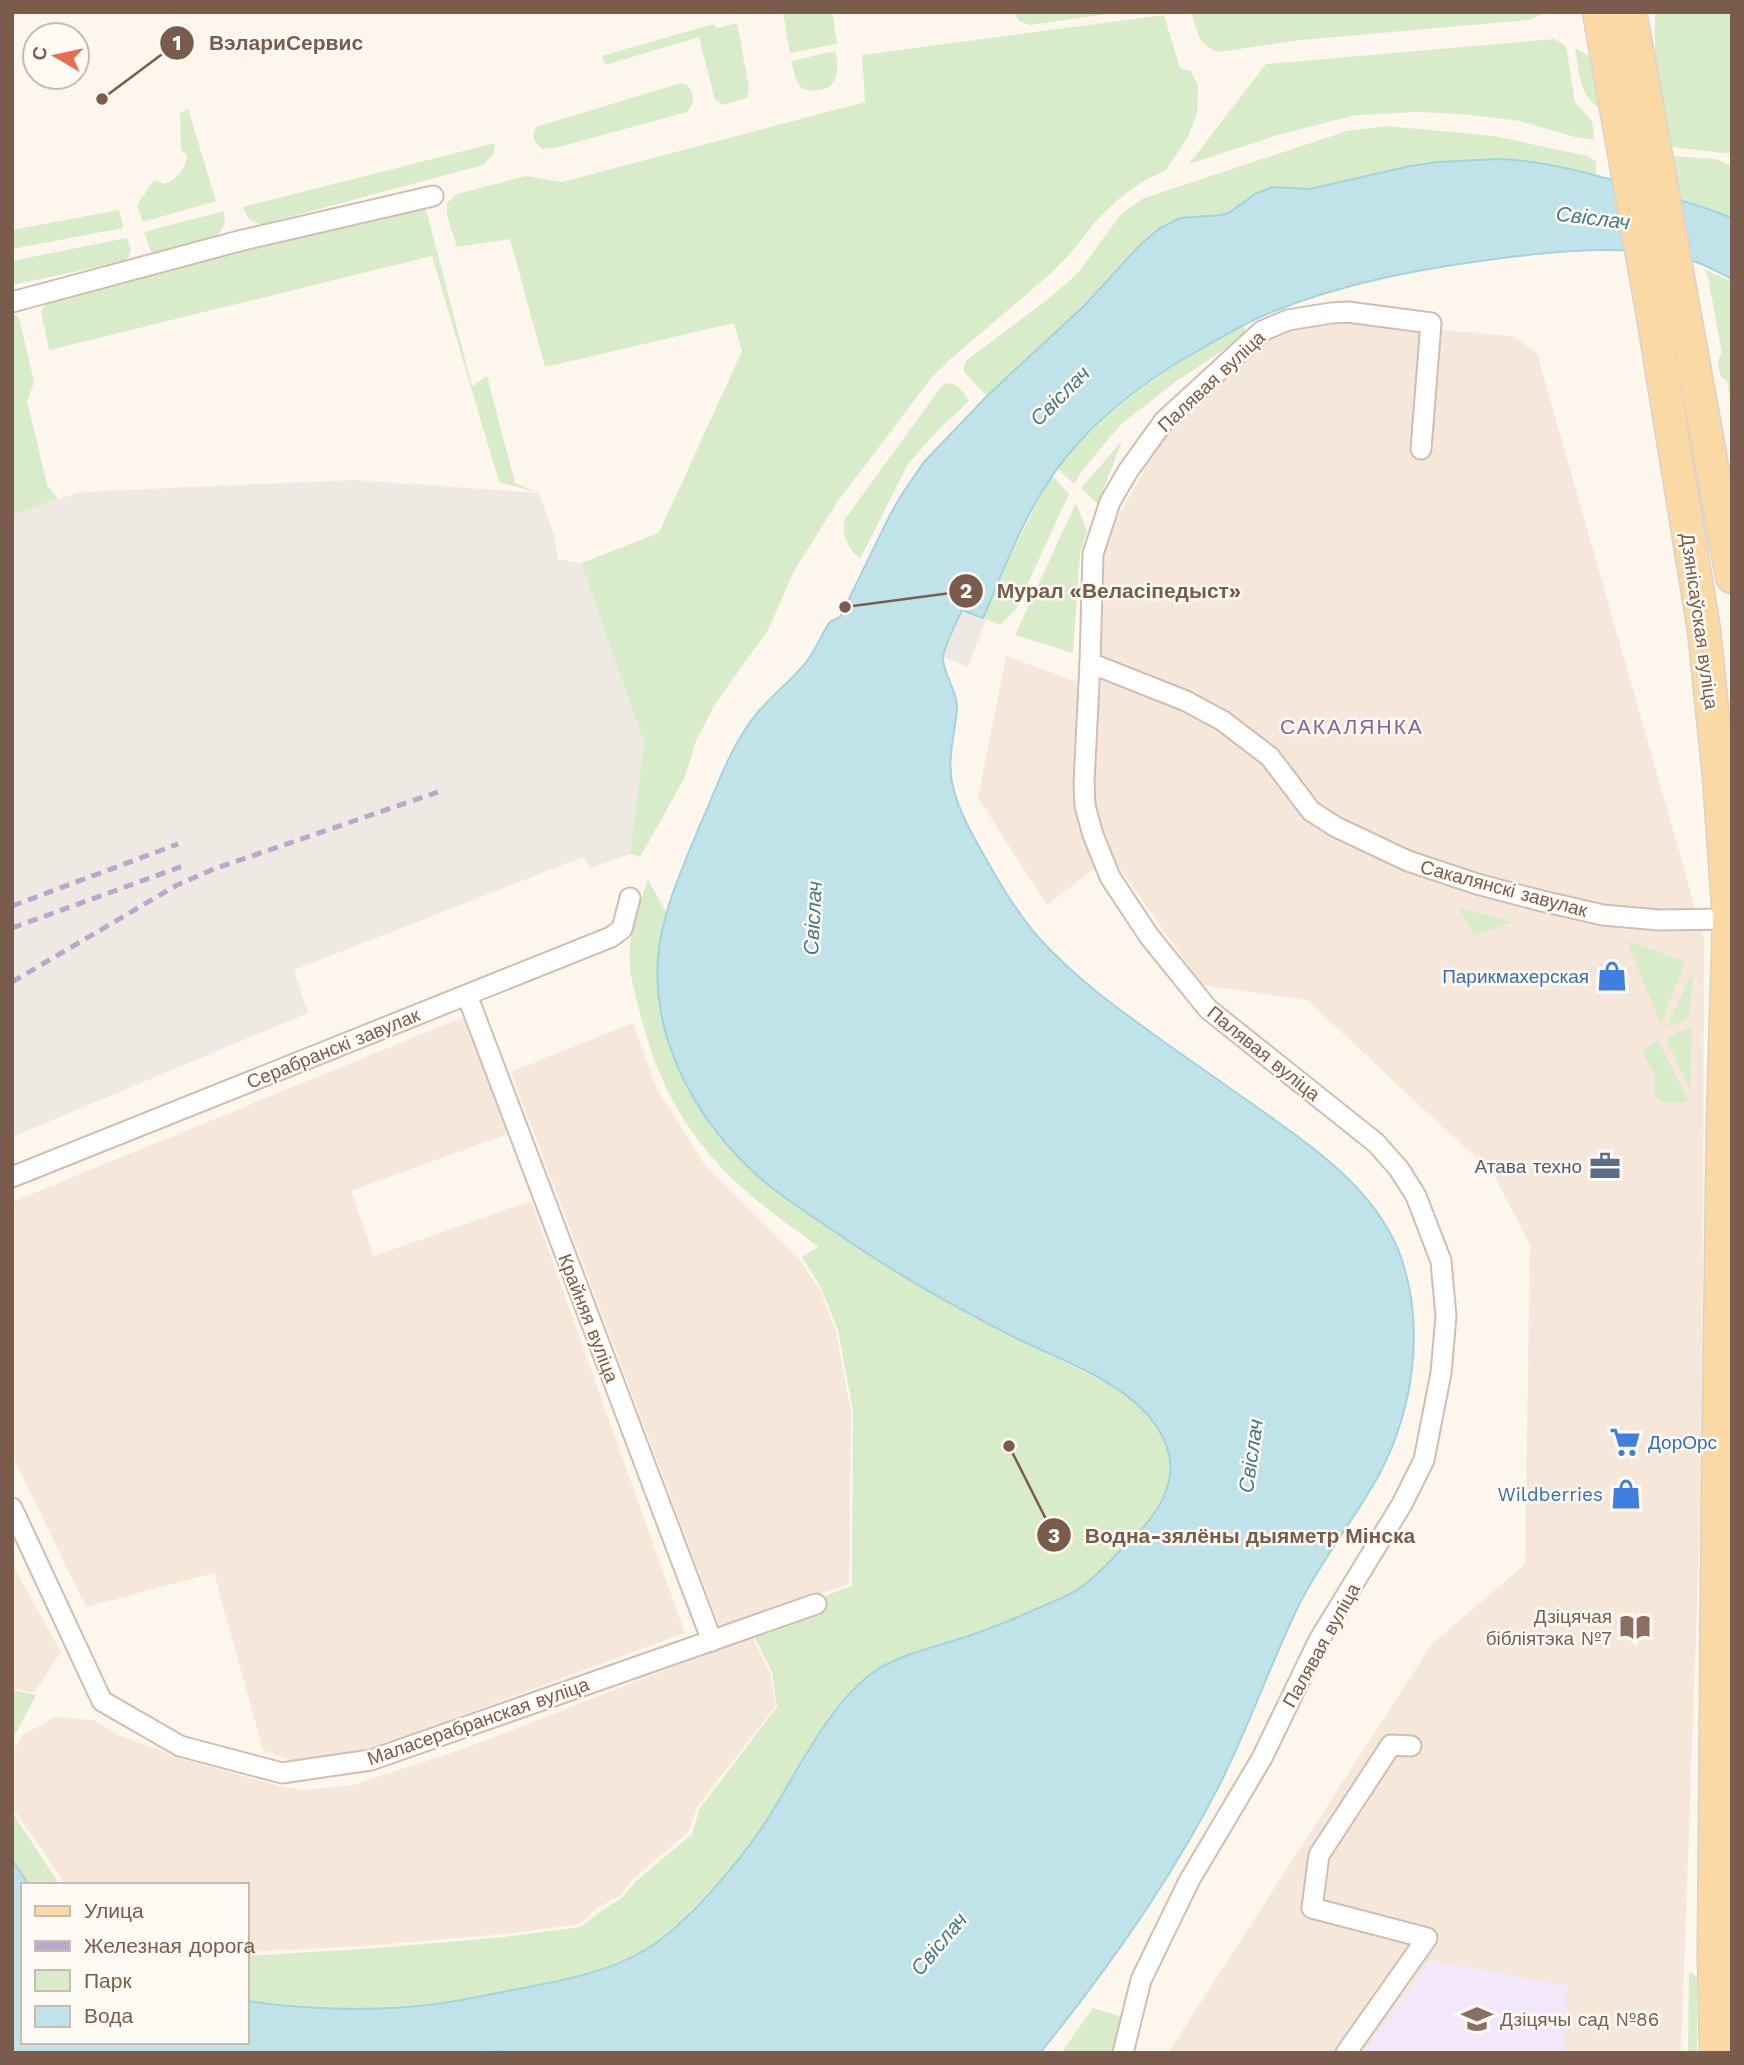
<svg xmlns="http://www.w3.org/2000/svg" width="1744" height="2065" viewBox="0 0 1744 2065" font-family="'Work Sans',sans-serif">
<style>
.residential{fill:#f5e8da}
.industrial{fill:#efe9e4}
.education{fill:#f3e8fa}
.green{fill:#d8ecc9}
.water{fill:#bfe3e8;stroke:#a5d3da;stroke-width:2}
.lines{fill:none;stroke-linecap:round;stroke-linejoin:round}
.minor-casing{stroke:#d1beb0;stroke-width:23}
.primary-casing{stroke:#dad1cd;stroke-width:35}
.minor{stroke:#fff;stroke-width:19}
.primary{stroke:#fbd9a5;stroke-width:32}
.rail{stroke:#b9a8c9;stroke-width:5;stroke-dasharray:10 7;stroke-linecap:butt}
.labels{text-anchor:middle;stroke-width:5;stroke-linejoin:round;paint-order:stroke}
.street-label{font-size:19px;fill:#7a5c4d;stroke:#fffaf3}
.shop-label{font-size:19px;fill:#366cbe;stroke:#fffaf3;text-anchor:end}
.service-label{font-size:19px;fill:#4e5e75;stroke:#fffaf3;text-anchor:end}
.education-label{font-size:19px;fill:#785e54;stroke:#fffaf3;text-anchor:end}
.water-label{font-size:21px;font-style:italic;fill:#437c86;stroke:#fffaf3}
.neighbourhood-label{font-size:21px;letter-spacing:2px;fill:#846695;stroke:#fffaf3}
.leader{fill:none;stroke:#7a5c4d;stroke-width:2.5}
.callout-dot{fill:#7a5c4d;stroke:#fffaf3;stroke-width:2.5}
.mark-label{font-size:21px;text-anchor:middle;font-weight:bold;fill:#fff}
.callout-label{font-size:21px;text-anchor:middle;font-weight:bold;fill:#7a5c4d;stroke:#fffaf3;stroke-width:5;stroke-linejoin:round;paint-order:stroke}
</style>
<rect width="100%" height="100%" fill="#fdf6ec"/>
<g class="residential">
<polygon points="1347,322 1513,336 1537,353 1704,939 1702,1466 1681,2053 1168,2053 1431,1645 1525,1564 1530,1245 1494,1175 1307,1000 1202,985 1111,856 1047,905 978,798 1006,656 1082,684 1100,602 1107,536 1167,430 1277,329"/>
<polygon points="466,1016 507,1134 351,1191 374,1256 531,1201 685,1633 379,1746 296,1762 263,1750 214,1573 86,1607 12,1455 12,1202"/>
<polygon points="633,1023 657,1089 705,1165 798,1258 820,1290 836,1331 851,1412 849,1584 720,1628 511,1072"/>
<polygon points="12,1564 61,1652 34,1693 12,1688"/>
<polygon points="752,1636 770,1673 776,1706 697,1807 689,1832 632,1880 621,1895 597,1908 580,1924 504,1934 378,1945 247,1952 247,1885 66,1885 12,1807 12,1753 23,1735 55,1717 94,1720 118,1735 183,1759 283,1787 303,1790 352,1785 463,1749"/>
</g>
<g class="industrial">
<polygon points="354,480 539,493 554,534 558,559 581,563 644,743 630,854 590,868 583,857 294,970 308,1013 12,1137 12,515 79,492"/>
<polygon points="962,610 986,620 968,667 943,657"/>
</g>
<polygon class="education" points="1430,1960 1567,1986 1565,2053 1363,2053"/>
<g class="green">
<polygon points="783,12 832,12 837,44 790,53"/>
<polygon points="1013,12 1122,12 1030,25 1019,21"/>
<path d="M 1191,12 L 1547,12 L 1530,20 L 1301,40 L 1220,52 C 1197,46 1198,32 1191,12 Z"/>
<polygon points="1655,12 1732,12 1732,154 1672,147 1655,60"/>
<polygon points="1164,15 1180,68 1191,71 1198,86 1197,113 1188,137 1166,170 1142,182 1121,197 1096,221 1070,254 1049,275 947,362 932,377 838,501 794,571 768,630 715,704 696,741 684,779 640,857 630,854 644,743 581,563 659,533 742,351 734,323 545,367 510,239 457,247 447,215 447,203 457,194 526,176 562,182 865,102 862,55"/>
<polygon points="737,23 749,88 747,98 723,105 715,100 699,37 605,65 602,56 713,24 717,28"/>
<polygon points="1554,39 1566,46 1575,102 1592,121 1594,140 1575,137 1520,121 1462,114 1417,112 1356,115 1281,134 1189,164 1266,64"/>
<path d="M 1575,48 L 1589,56 L 1599,107 C 1579,97 1579,68 1575,48 Z"/>
<path d="M 835,51 C 842,80 833,95 802,89 L 796,79 L 791,61 Z"/>
<path d="M 681,83 L 687,85 C 695,95 695,102 687,112 L 555,148 L 542,149 C 534,142 531,137 536,127 Z"/>
<path d="M 188,109 L 216,201 L 143,222 L 137,205 L 154,180 L 165,184 C 179,177 184,171 187,155 L 181,150 L 180,113 Z"/>
<polygon points="1387,126 1494,136 1588,156 1596,162 1596,175 1535,162 1498,159 1410,166 1310,189 1272,187 1264,189 1247,200 1239,207 1221,215 1180,218 1170,222 1149,237 1085,306 987,396 964,372 964,366 967,360 1048,299 1078,273 1121,214 1144,198 1347,131"/>
<path d="M 495,143 L 494,153 L 483,165 L 263,224 C 250,223 247,218 243,207 Z"/>
<polygon points="1673,156 1715,159 1732,166 1732,218 1682,200"/>
<polygon points="414,206 423,206 427,213 472,386 487,376 515,483 539,493 499,482 432,256 49,350 41,312 47,302"/>
<polygon points="119,210 123,228 12,249 12,230"/>
<path d="M 224,211 C 226,222 224,230 215,237 L 159,252 L 151,252 L 144,232 Z"/>
<polygon points="127,238 131,251 128,258 121,262 12,285 12,261"/>
<path d="M 1704,269 L 1732,282 L 1732,410 L 1727,381 L 1721,377 C 1719,368 1716,361 1722,353 L 1708,277 Z"/>
<polygon points="12,313 19,318 34,382 27,401 47,485 58,499 12,515"/>
<path d="M 1243,325 L 1248,334 L 1178,380 L 1120,425 L 1082,471 L 1074,484 L 1057,468 C 1110,405 1172,364 1243,325 Z"/>
<path d="M 947,383 C 957,383 964,392 969,401 L 937,431 L 908,464 L 860,559 C 849,549 840,534 845,519 L 941,387 Z"/>
<polygon points="1122,441 1098,504 1081,488"/>
<path d="M 1052,476 L 1069,494 L 1016,609 L 1000,625 L 983,618 C 1004,569 1026,522 1052,476 Z"/>
<polygon points="1076,503 1087,531 1080,554 1073,653 1015,635"/>
<path d="M 648,879 L 667,914 L 658,957 L 658,978 L 664,1026 L 679,1070 L 688,1090 L 714,1129 L 746,1165 L 766,1183 L 888,1267 L 973,1317 L 1097,1378 L 1121,1390 L 1137,1402 L 1151,1418 L 1162,1437 L 1169,1455 L 1170,1473 L 1166,1490 L 1147,1524 L 1085,1585 L 1069,1595 L 1008,1622 L 900,1658 L 868,1676 L 842,1703 L 802,1759 L 767,1820 L 727,1873 L 681,1921 L 644,1951 L 596,1971 L 568,1979 L 446,2003 L 374,2008 L 323,2008 L 247,2001 L 247,1956 L 378,1948 L 505,1937 L 581,1927 L 600,1912 L 623,1897 L 634,1883 L 692,1834 L 700,1808 L 777,1707 L 772,1672 L 754,1636 L 819,1598 L 852,1586 L 853,1411 L 838,1330 L 821,1288 L 802,1257 L 818,1247 C 792,1226 763,1208 738,1184 C 682,1131 656,1079 638,1005 C 633,986 628,966 630,946 C 632,924 641,900 648,879 Z"/>
<polygon points="1459,908 1513,922 1474,936"/>
<polygon points="1626,940 1685,962 1661,1024"/>
<polygon points="1693,971 1689,1018 1667,1027"/>
<polygon points="1692,1026 1690,1089 1690,1090 1666,1038"/>
<path d="M 1658,1040 L 1688,1101 C 1668,1106 1646,1104 1656,1077 L 1642,1052 Z"/>
<polygon points="12,1690 36,1695 12,1740"/>
<polygon points="12,1812 60,1885 29,1885 12,1860"/>
<polygon points="1689,1971 1697,1977 1697,2053 1688,2053"/>
<polygon points="1093,2008 1126,2018 1114,2053 1061,2053"/>
</g>
<path class="water" d="M 1498,159 C 1547,161 1593,174 1640,188 C 1671,197 1702,206 1732,218 L 1732,279 C 1719,273 1707,265 1693,261 C 1635,244 1563,250 1503,258 C 1424,268 1346,282 1272,312 C 1242,324 1215,341 1187,357 C 1148,380 1110,409 1079,442 C 1033,491 1009,557 983,618 L 962,610 C 957,622 943,648 943,659 C 944,676 958,692 957,709 C 955,736 946,760 953,787 C 959,812 973,836 986,859 C 1002,887 1018,914 1039,938 C 1075,978 1117,1008 1160,1039 C 1196,1064 1232,1090 1268,1115 C 1321,1153 1380,1195 1402,1260 C 1425,1330 1413,1409 1380,1473 C 1355,1519 1321,1560 1298,1607 C 1270,1665 1249,1726 1220,1784 C 1171,1880 1108,1969 1040,2053 L 503,2053 L 502,2051 L 468,2053 L 12,2053 L 12,1860 L 29,1885 L 23,1885 L 23,2042 L 247,2042 L 247,2001 C 311,2010 379,2012 443,2003 C 470,1999 497,1993 523,1988 C 564,1980 608,1972 645,1950 C 687,1925 744,1857 770,1815 C 798,1770 834,1695 880,1668 C 904,1654 930,1648 956,1640 C 986,1631 1014,1619 1043,1606 C 1057,1600 1072,1595 1084,1585 C 1102,1572 1117,1552 1134,1537 C 1155,1516 1176,1487 1169,1455 C 1155,1392 1071,1365 1018,1339 C 956,1308 896,1274 838,1234 C 806,1212 773,1192 746,1165 C 691,1110 652,1036 658,957 C 662,911 683,867 700,825 C 717,787 731,744 758,712 C 773,694 792,680 806,662 C 815,652 824,629 830,622 C 833,620 837,619 840,617 L 891,513 L 902,494 L 924,462 L 987,396 L 1085,305 L 1139,246 L 1160,228 L 1180,218 L 1221,215 L 1230,212 L 1255,194 L 1272,187 L 1310,189 L 1410,166 L 1438,162 Z"/>
<g class="lines">
<g class="minor-casing">
<g id="minor">
<polyline points="12,302 239,241 433,196"/>
<polyline points="1090,663 1186,701 1223,721 1270,757 1311,811 1336,827 1408,861 1477,884 1542,901 1603,915 1659,920 1729,919"/>
<polyline points="467,995 712,1641"/>
<polyline points="12,1177 611,937 622,929 630,898"/>
<polyline points="12,1508 102,1701 180,1746 282,1773 371,1760 816,1604"/>
<polyline points="1123,2053 1141,1980 1189,1881 1262,1758 1319,1640 1402,1504 1424,1460 1441,1373 1446,1316 1441,1261 1416,1196 1399,1169 1376,1143 1208,1009 1149,936 1110,877 1093,835 1085,806 1084,783 1090,663 1093,554 1110,502 1128,471 1164,421 1262,331 1288,320 1331,313 1348,312 1431,323 1421,449"/>
<polyline points="1346,2053 1427,1938 1312,1908 1319,1855 1391,1745 1411,1746"/>
</g>
</g>
<g class="primary-casing">
<g id="primary">
<polyline points="1599,12 1653,316 1704,630 1719,776 1729,919 1723,1117 1717,1583 1714,1957 1716,2053"/>
<polyline points="1630,12 1732,577"/>
</g>
</g>
<use href="#minor" class="minor"/>
<use href="#primary" class="primary"/>
<g class="rail">
<polyline points="12,906 178,844"/>
<polyline points="12,928 183,866"/>
<polyline points="12,982 177,885 214,869 438,792"/>
</g>
</g>
<defs>
<g id="shop-bare" transform="scale(2.415)"><path d="M-5-2.5h2.3a2.7 3.5 0 0 1 5.4 0H5L5.5 6h-11ZM-1.5-2.5h3a1.5 2.3 0 0 0-3 0Z" fill="#3f7fe0" stroke="#fffaf3" stroke-width="2.5" paint-order="stroke"/></g>
<g id="office-bare" transform="scale(2.415)"><path d="M-6-3h4V-5.5h4V-3h4V5H-6ZM-1-4.5V-3h2v-1.5ZM-6 0V1H6V0Z" fill="#5c6f8a" stroke="#fffaf3" stroke-width="2.5" paint-order="stroke"/></g>
<g id="supermarket-bare" transform="scale(2.415)"><path d="M-6-5.5h2.5l.6 2H6L4.5 2H-2.5L-4.4-4H-6ZM-1.5 3.2a1.3 1.3 0 1 0 .1 0ZM3 3.2a1.3 1.3 0 1 0 .1 0Z" fill="#3f7fe0" stroke="#fffaf3" stroke-width="2.5" paint-order="stroke"/></g>
<g id="library-bare" transform="scale(2.415)"><path d="M-6-4Q-3-5.5-.7-3.5V5Q-3 3-6 4ZM6-4Q3-5.5 .7-3.5V5Q3 3 6 4Z" fill="#8d6e63" stroke="#fffaf3" stroke-width="2.5" paint-order="stroke"/></g>
<g id="school-bare" transform="scale(2.415)"><path d="M0-5L7-2L0 1L-7-2ZM-4 1L0 2.5L4 1V4Q0 6-4 4Z" fill="#8d6e63" stroke="#fffaf3" stroke-width="2.5" paint-order="stroke"/></g>
</defs>
<g fill-rule="evenodd">
<use href="#shop-bare" x="1612" y="976"/>
<use href="#office-bare" x="1605" y="1166"/>
<use href="#supermarket-bare" x="1625" y="1442"/>
<use href="#shop-bare" x="1626" y="1494"/>
<use href="#library-bare" x="1635" y="1627"/>
<use href="#school-bare" x="1477" y="2019"/>
</g>
<g class="labels">
<g class="street-label">
<text transform="translate(1211 381) rotate(-43)" y="7">Палявая вуліца</text>
<text transform="translate(1700 621) rotate(82)" y="7">Дзянісаўская вуліца</text>
<text transform="translate(1504 888) rotate(15)" y="7">Сакалянскі завулак</text>
<text transform="translate(333 1048) rotate(-22)" y="7">Серабранскі завулак</text>
<text transform="translate(1264 1053) rotate(39)" y="7">Палявая вуліца</text>
<text transform="translate(589 1318) rotate(69)" y="7">Крайняя вуліца</text>
<text transform="translate(1321 1645) rotate(-61)" y="7">Палявая вуліца</text>
<text transform="translate(478 1721) rotate(-19)" y="7">Маласерабранская вуліца</text>
</g>
<g class="shop-label">
<text x="1589" y="983">Парикмахерская</text>
<text x="1648" y="1449" text-anchor="start">ДорОрс</text>
<text x="1603" y="1501">Wildberries</text>
</g>
<g class="service-label">
<text x="1582" y="1173">Атава техно</text>
</g>
<g class="education-label">
<text x="1612" y="1623">Дзіцячая<tspan x="1612" dy="22">бібліятэка №7</tspan></text>
<text x="1500" y="2026" text-anchor="start">Дзіцячы сад №86</text>
</g>
<g class="water-label">
<text transform="translate(1593 218) rotate(7)" y="7">Свіслач</text>
<text transform="translate(1060 396) rotate(-45)" y="7">Свіслач</text>
<text transform="translate(813 918) rotate(-87)" y="7">Свіслач</text>
<text transform="translate(1251 1456) rotate(-82)" y="7">Свіслач</text>
<text transform="translate(939 1944) rotate(-50)" y="7">Свіслач</text>
</g>
<g class="neighbourhood-label">
<text x="1352" y="734">САКАЛЯНКА</text>
</g>
</g>
<path class="leader" d="M102 99L177 43M845 607L966 591M1009 1446L1054 1535"/>
<g class="callout-dot">
<circle cx="102" cy="99" r="7"/>
<circle cx="845" cy="607" r="7"/>
<circle cx="1009" cy="1446" r="7"/>
<circle cx="177" cy="43" r="18"/>
<circle cx="966" cy="591" r="18"/>
<circle cx="1054" cy="1535" r="18"/>
</g>
<g class="mark-label">
<text x="177" y="50">1</text>
<text x="966" y="598">2</text>
<text x="1054" y="1543">3</text>
</g>
<g class="callout-label">
<text x="286" y="50">ВэлариСервис</text>
<text x="1119" y="598">Мурал «Веласіпедыст»</text>
<text x="1250" y="1543">Водна-зялёны дыяметр Мінска</text>
</g>
<rect width="1744" height="2065" fill="none" stroke="#7a5c4d" stroke-width="28"/>
<rect x="21" y="1883" width="228" height="161" fill="#fffaf3" stroke="#cabbb1" stroke-width="2"/>
<rect x="35" y="1906" width="35" height="10" fill="#fbd9a5" stroke="#cabbb1" stroke-width="2"/>
<text x="84" y="1918" font-size="21" fill="#7a5c4d">Улица</text>
<rect x="35" y="1941" width="35" height="10" fill="#b9a8c9" stroke="#cabbb1" stroke-width="2"/>
<text x="84" y="1953" font-size="21" fill="#7a5c4d">Железная дорога</text>
<rect x="35" y="1970" width="35" height="21" fill="#d8ecc9" stroke="#cabbb1" stroke-width="2"/>
<text x="84" y="1988" font-size="21" fill="#7a5c4d">Парк</text>
<rect x="35" y="2006" width="35" height="21" fill="#bfe3e8" stroke="#cabbb1" stroke-width="2"/>
<text x="84" y="2023" font-size="21" fill="#7a5c4d">Вода</text>
<g transform="translate(56 56) rotate(279)"><circle r="33" fill="#fffaf3" stroke="#cabbb1" stroke-width="2"/>
<path d="M0-5L12 26L0 18L-12 26Z" fill="#e76f51"/>
<text y="-10" font-size="19" font-weight="bold" text-anchor="middle" fill="#7a5c4d">С</text>
</g>
</svg>
